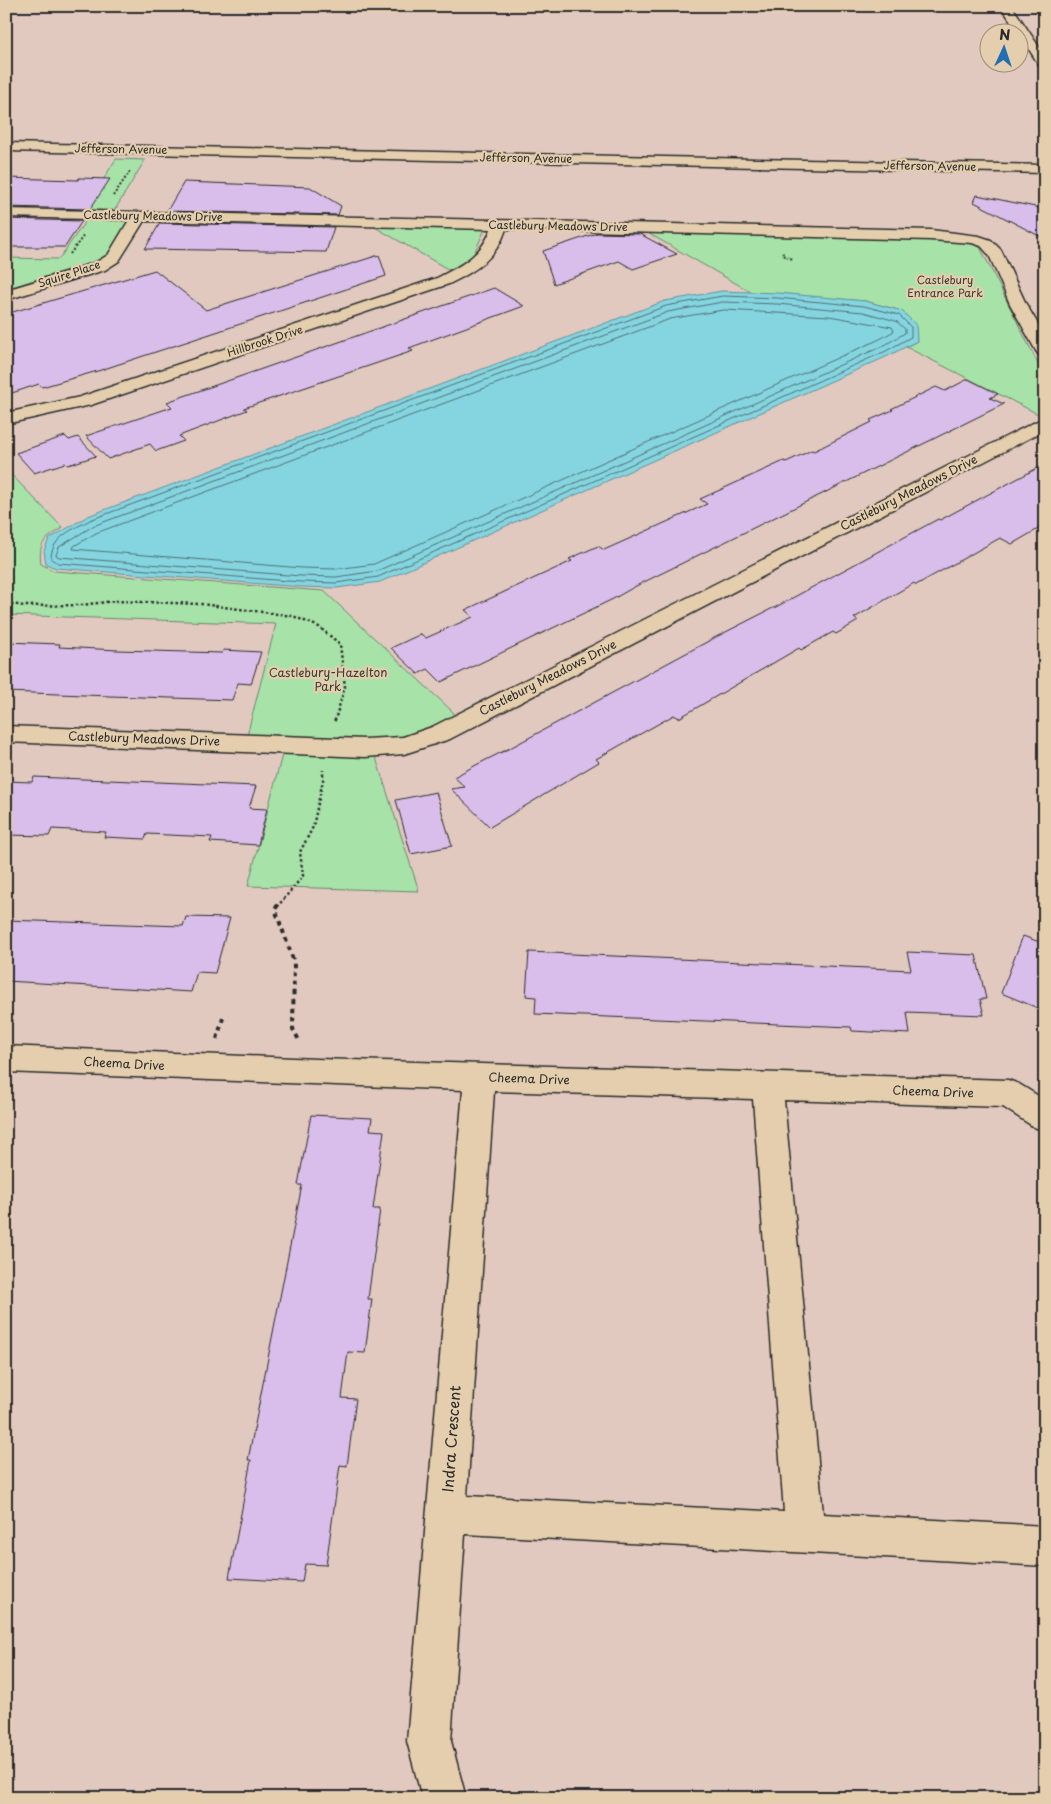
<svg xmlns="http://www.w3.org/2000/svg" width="1051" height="1804" viewBox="0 0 1051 1804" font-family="'Playpen Sans',sans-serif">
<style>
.green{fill:#a7e2a8;stroke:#69866a}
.water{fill:#85d5e0;stroke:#619198}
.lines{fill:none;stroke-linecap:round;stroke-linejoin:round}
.shore{stroke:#4f6f73;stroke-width:1}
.building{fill:#d9bdeb;stroke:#2b2b2b}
.minor-casing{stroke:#2b2b2b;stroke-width:3}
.path-far2{stroke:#2b2b2b;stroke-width:2;stroke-dasharray:2 2;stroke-linecap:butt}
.path-far1{stroke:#2b2b2b;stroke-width:2.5;stroke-dasharray:2.5 2.5;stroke-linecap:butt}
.path{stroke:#2b2b2b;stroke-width:4;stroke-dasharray:4.5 4.5;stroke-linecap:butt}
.minor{fill:#e4cead;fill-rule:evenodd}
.labels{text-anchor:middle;stroke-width:4.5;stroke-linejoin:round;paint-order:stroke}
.far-street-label{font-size:11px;fill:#2b2b2b;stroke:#e4cead}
.far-park-label{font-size:11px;fill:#373d38;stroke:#e4cead}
.street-label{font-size:12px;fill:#2b2b2b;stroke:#e4cead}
.park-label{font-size:12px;fill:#373d38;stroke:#e4cead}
.near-street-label{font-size:15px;fill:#2b2b2b;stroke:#e4cead}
</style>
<rect width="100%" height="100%" fill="#e1c9c0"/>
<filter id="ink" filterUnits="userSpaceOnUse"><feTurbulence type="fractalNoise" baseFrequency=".02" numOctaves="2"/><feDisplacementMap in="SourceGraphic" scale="10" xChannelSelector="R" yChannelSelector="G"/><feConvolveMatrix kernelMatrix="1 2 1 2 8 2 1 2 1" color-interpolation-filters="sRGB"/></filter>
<g filter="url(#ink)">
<g class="green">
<polygon points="116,159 145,160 113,213 83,212"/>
<polygon points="87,219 132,219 108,257 6,289 6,258 59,259"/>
<polygon points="373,226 485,229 473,256 451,271"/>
<polygon points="648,233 955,238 980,247 1045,378 1045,413 1040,415 906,347 917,341 902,311 865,301 751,292"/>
<path d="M 6,469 L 63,528 C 45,539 38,542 41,564 L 54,571 L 324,591 L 453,712 L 457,721 L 439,729 L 361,744 L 246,739 L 276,624 L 6,615 Z"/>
<polygon points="283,751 375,755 419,891 248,886"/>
</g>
<polygon class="water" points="722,291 778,293 865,301 902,311 916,325 917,341 888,356 380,582 337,588 301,587 56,568 46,564 44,551 49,539 88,516 665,301"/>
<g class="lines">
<g class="shore">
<path d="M 723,296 L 777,298 L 864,306 L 899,315 L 911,327 L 911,337 L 886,351 L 378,577 L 336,583 L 301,582 L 58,563 L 51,559 C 51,537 74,529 90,520 L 666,306 Z"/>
<polygon points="723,302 777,304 863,312 896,321 905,329 905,333 883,346 377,571 336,577 301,576 59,557 56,555 59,547 93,526 668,312"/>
<polygon points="724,310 829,316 892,327 894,331 880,339 374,564 336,569 302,568 73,549 74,546 96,533 670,319"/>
</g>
</g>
<g class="building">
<polygon points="6,178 78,180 79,178 110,179 90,209 6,207"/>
<polygon points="184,182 310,187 341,206 338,215 167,211"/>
<polygon points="977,195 1045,209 1045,239 974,202"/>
<polygon points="6,219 82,221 65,247 6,247"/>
<polygon points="160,223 334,227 326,252 145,249"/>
<polygon points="597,233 640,234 677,254 633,269 619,261 554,284 543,251"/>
<polygon points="379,255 386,276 101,370 42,387 39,384 6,395 6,314 155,270 206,310"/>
<polygon points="494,288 524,306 409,348 413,351 244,408 247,410 179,436 184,441 156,451 150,444 108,459 86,436 172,407 167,402"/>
<polygon points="968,379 998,394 990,398 1004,404 636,586 613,599 441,682 428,669 418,674 391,648 421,634 426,638 473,617 465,610 572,561 569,559 598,546 604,550 707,504 700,499 784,461 786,462 812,450 814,451 872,422 870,420 893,410 891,409 936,387 945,391"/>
<polygon points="65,436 69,440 78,437 96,456 68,465 65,463 34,473 16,453"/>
<polygon points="1045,464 1045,525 1012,544 1000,538 916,585 914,583 854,618 858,621 836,634 833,632 801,650 799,648 679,718 674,715 596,759 599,762 490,827 451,789 465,787 454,777 478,764 510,748 716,637 773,608 774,608 938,519 940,520"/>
<polygon points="6,642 60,644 59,647 118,650 222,653 223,650 261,652 251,684 238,683 232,700 110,696 6,692"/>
<polygon points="34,777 256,786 249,808 267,809 258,845 210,842 212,837 147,834 145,839 104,837 106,832 52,829 49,836 6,835 6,781 32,782"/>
<polygon points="436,792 452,846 411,854 396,800"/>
<polygon points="186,917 230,918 215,973 197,972 191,992 6,981 6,920 183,926"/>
<polygon points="1023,936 1045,944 1045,1011 1001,993"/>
<polygon points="529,952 911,970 907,952 976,955 986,999 980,999 984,1015 907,1012 910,1034 852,1031 851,1027 535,1014 536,997 526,996"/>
<polygon points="311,1115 372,1118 370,1130 384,1131 373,1209 380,1209 368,1299 372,1299 365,1353 348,1352 342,1398 356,1399 347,1466 340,1465 326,1565 305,1564 302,1582 229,1578 251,1460 248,1460 302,1185 298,1185"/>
</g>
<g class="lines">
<g class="minor-casing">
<g id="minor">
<polygon points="1001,6 1012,6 1045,56 1045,69 1041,68"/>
<polygon points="6,143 1045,165 1045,173 6,151"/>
<path d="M 6,209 L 931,230 L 979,236 L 991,240 L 1001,250 L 1026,304 L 1045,336 L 1045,356 L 1039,355 L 1036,351 L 1010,304 L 989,255 L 981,246 L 972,243 L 931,240 L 506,229 C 497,258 474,272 449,284 L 91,405 L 6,424 L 6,413 L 80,397 L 437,278 C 461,266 482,255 491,229 L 144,221 L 119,261 L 105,270 L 6,300 L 6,290 L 93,264 L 108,255 L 129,220 L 6,217 Z"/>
<polygon points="1045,417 1045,430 450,739 404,754 365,757 6,742 6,726 365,739 403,737 432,727"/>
<path d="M 6,1046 L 317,1059 L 1008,1080 L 1019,1084 L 1045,1100 L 1045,1131 L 1034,1127 L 1003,1107 L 784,1100 L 823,1514 L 1045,1526 L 1045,1566 L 465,1534 L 451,1741 L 466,1798 L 422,1798 L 407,1741 L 463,1090 L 6,1072 ZM 494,1091 L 753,1099 L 784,1512 L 467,1496 Z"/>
</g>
</g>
<g class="path-far2">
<polyline points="113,196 131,170"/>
<polyline points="783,252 782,255 793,259"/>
<polyline points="70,254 84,235"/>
</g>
<g class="path-far1">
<polyline points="6,603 24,606 81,605 115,601 201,604 293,616 319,627 340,644 345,687 334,723"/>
<polyline points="277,907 303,876 300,852 313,827 323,780 323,770"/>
</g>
<g class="path">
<polyline points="278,905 275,909 294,962 293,1029 300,1042"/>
<polyline points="217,1039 223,1018"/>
</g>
<use href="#minor" class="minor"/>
</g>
</g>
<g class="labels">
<g class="far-street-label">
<text transform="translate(121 149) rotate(1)" y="4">Jefferson Avenue</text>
<text transform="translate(526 158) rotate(1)" y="4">Jefferson Avenue</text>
<text transform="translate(930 166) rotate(1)" y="4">Jefferson Avenue</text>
<text transform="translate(153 216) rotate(1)" y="4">Castlebury Meadows Drive</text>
<text transform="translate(558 226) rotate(1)" y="4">Castlebury Meadows Drive</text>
<text transform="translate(69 274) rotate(-18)" y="4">Squire Place</text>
<text transform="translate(265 341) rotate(-18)" y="4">Hillbrook Drive</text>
</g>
<g class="far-park-label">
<text x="945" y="284">Castlebury<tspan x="945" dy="13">Entrance Park</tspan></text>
</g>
<g class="street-label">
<text transform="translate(909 493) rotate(-27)" y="4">Castlebury Meadows Drive</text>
<text transform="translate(548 678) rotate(-27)" y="4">Castlebury Meadows Drive</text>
<text transform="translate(144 739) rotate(2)" y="4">Castlebury Meadows Drive</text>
<text transform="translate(124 1064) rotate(3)" y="4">Cheema Drive</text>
<text transform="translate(529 1079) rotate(2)" y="4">Cheema Drive</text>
<text transform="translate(933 1092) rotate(2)" y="4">Cheema Drive</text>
</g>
<g class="park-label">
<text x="328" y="677">Castlebury-Hazelton<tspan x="328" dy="14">Park</tspan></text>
</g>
<g class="near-street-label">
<text transform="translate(452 1439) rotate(-86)" y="5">Indra Crescent</text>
</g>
</g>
<rect width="1051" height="1804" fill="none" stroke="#e4cead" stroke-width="25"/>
<rect x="12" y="12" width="1026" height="1779" fill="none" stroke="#2b2b2b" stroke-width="2" filter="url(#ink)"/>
<g transform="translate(1004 48) rotate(3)"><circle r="24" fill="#e4cead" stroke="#9a8d79"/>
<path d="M0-4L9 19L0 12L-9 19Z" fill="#1f6fb2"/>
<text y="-8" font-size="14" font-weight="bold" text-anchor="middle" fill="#2b2b2b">N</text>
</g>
</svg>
